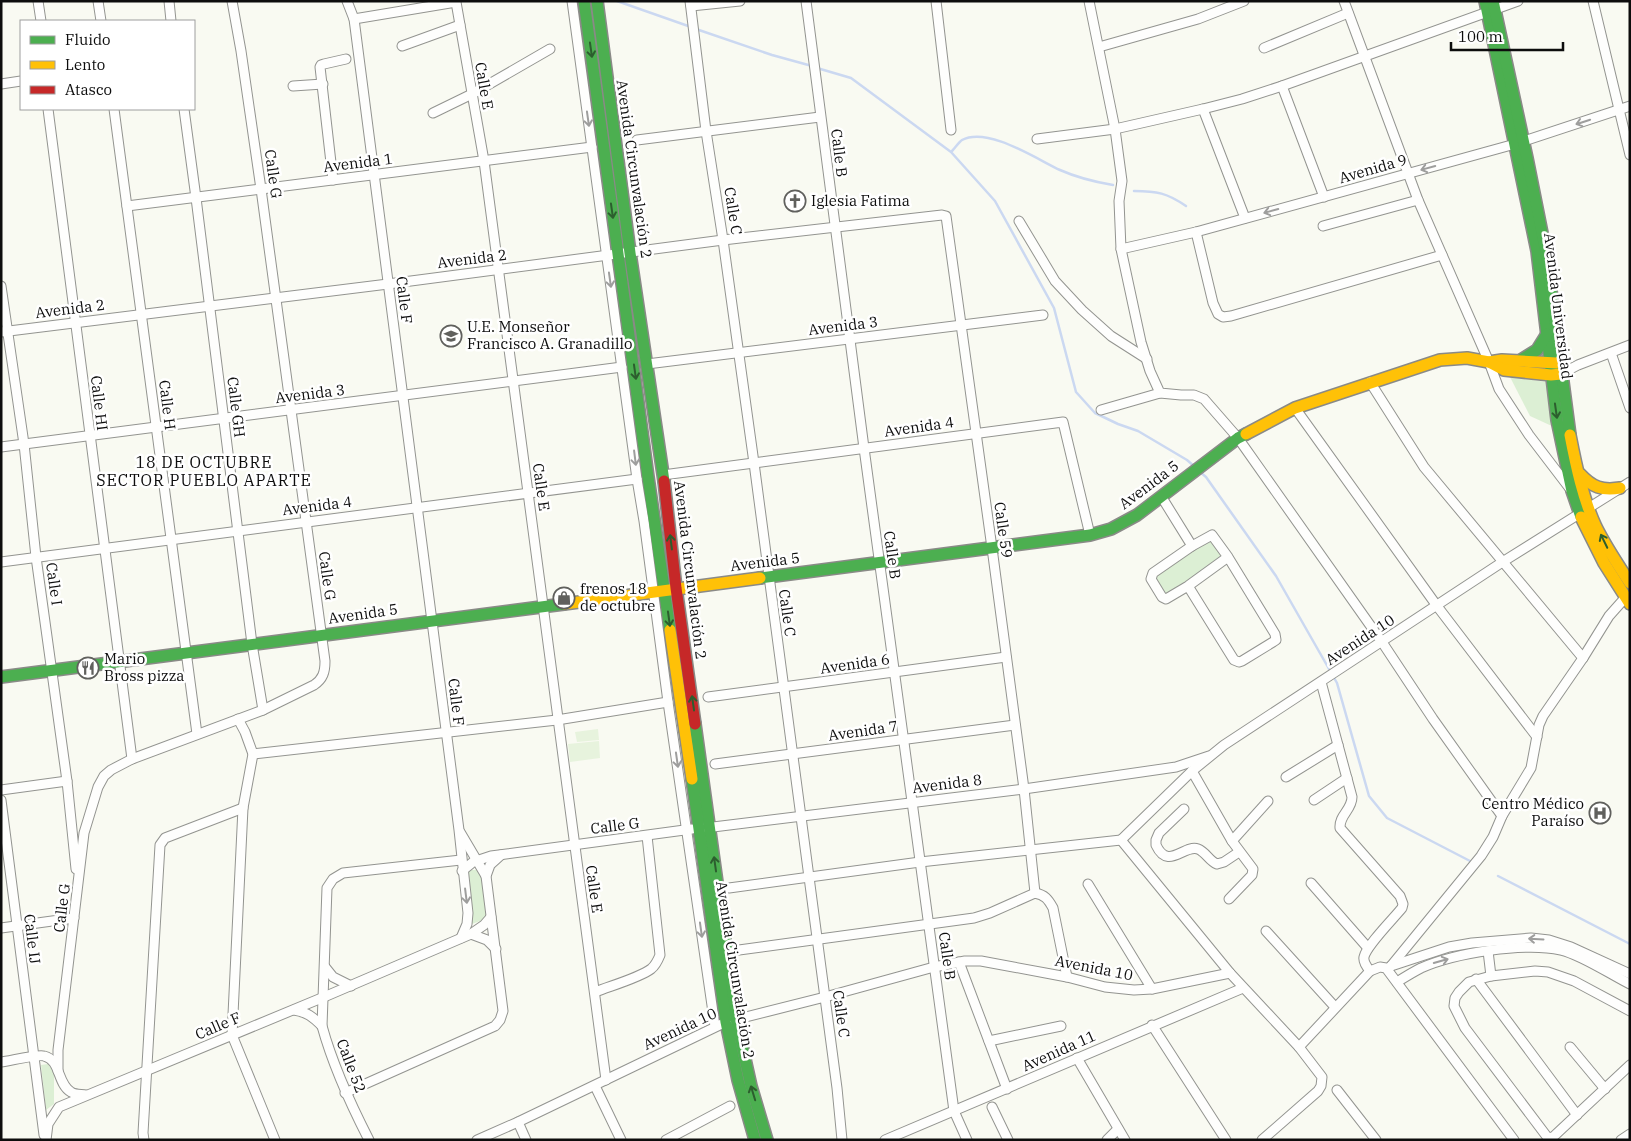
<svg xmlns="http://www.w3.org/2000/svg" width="1631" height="1141" viewBox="0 0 1631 1141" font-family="'IBM Plex Serif',serif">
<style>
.green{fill:#dcefd4}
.pitch{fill:#e7f3dd}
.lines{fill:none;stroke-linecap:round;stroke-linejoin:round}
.stream{stroke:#cbd8f1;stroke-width:2.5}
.street-casing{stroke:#939490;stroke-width:11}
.fast-casing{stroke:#8a8a87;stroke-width:14}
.slow-casing{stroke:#8a8a87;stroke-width:14}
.jam-casing{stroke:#8a8a87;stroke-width:14}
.street{stroke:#fefefd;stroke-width:9}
.fast{stroke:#4caf50;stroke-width:11}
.slow{stroke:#ffc107;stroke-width:11}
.jam{stroke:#c62828;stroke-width:11}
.oneway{stroke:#2c5e2e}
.oneway2{stroke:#9e9e9d}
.labels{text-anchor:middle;stroke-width:5;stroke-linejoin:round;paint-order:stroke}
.street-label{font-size:15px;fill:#0d0d0d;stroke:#fff}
.poi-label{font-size:15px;fill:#0d0d0d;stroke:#fff;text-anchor:start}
.neighbourhood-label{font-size:16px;letter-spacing:1px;fill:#0d0d0d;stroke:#fff}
</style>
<rect width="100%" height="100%" fill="#f9faf2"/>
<g class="green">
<polygon points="1510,377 1547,382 1554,427 1530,416"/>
<polygon points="1213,537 1225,556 1166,596 1155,576"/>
<polygon points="466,870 481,870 488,918 472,924"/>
<polygon points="48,1064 54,1073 54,1104 46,1110 41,1065"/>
</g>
<g class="pitch">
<polygon points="598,729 599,740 577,742 575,732"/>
<polygon points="599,741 600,758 570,762 568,744"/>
</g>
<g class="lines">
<g class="stream">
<polyline points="617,1 691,27"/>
<polyline points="696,29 772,55 812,66"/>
<polyline points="817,68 851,78 951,152 995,201 1054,308 1076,392 1095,413 1118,424 1138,431 1187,460 1195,467"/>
<path d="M 952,151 C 955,148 959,142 962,140 C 988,126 1038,160 1060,170 C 1078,178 1095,182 1113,185"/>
<path d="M 1134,191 C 1157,191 1167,193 1186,206"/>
<polyline points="1199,471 1206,477 1276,576 1337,683 1369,796 1387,818 1470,861"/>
<polyline points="1498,876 1630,944"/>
</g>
<g class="street-casing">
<g id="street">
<polyline points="38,1 41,21"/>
<polyline points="98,1 101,21"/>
<polyline points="169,1 171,21"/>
<polyline points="347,1 354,19 459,830 468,913 467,924 461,938"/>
<polyline points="572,1 637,479 644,521 668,702 715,1026"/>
<polyline points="690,1 706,131 723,240 754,463 837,1088 842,1140"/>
<polyline points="806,1 864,448 954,1111 967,1140"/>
<polyline points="936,1 951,130"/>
<polyline points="1089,1 1115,129 1122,181 1119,201 1121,249 1141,342 1150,371 1160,393 1181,395 1194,395 1204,399 1238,438 1382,642 1433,719 1502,816"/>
<polyline points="1344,1 1418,200 1489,362 1499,389 1529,435 1571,490"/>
<polyline points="1593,1 1630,155"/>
<polyline points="691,6 740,1"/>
<polyline points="354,19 456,2 484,161 606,1080"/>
<polyline points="402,46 460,25"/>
<polyline points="1099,47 1198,19 1244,1"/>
<polyline points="1264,48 1348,13"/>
<polyline points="1,84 21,81"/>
<polyline points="293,86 323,84"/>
<polyline points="1282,86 1324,197"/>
<polyline points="48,109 132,759"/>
<polyline points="114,109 197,734"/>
<polyline points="184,109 196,198 252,644 263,710"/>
<polyline points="1203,109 1245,218"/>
<polyline points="433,113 472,94 550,49"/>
<polyline points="1037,139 1115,129 1203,109 1242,99 1282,86 1518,1"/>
<polyline points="637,140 820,117"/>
<polyline points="333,180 320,67 321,65 324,64 346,59"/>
<polyline points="127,206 592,147"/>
<polyline points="1019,221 1055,281 1082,310 1111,336 1147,359"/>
<polyline points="1323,226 1418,200"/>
<polyline points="1196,232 1213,303 1218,314 1223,317 1231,316 1442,255"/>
<polyline points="1121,249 1196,232 1515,144 1630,106"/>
<polyline points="1,286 24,444 36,557 67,781 76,869"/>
<polyline points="1,332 388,284 723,240 942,215 946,216 992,548 1024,789 1035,893"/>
<polyline points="1611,353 1630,408"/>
<polyline points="647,364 1043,315"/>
<polyline points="1561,374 1578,365 1630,345"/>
<polyline points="1370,382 1424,467 1583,658"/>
<polyline points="1295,408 1437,606 1537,737"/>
<polyline points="1101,410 1160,393"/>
<polyline points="1,447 622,367"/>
<polyline points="663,475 1063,422 1090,535"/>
<polyline points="1161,496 1192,546"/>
<polyline points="1,562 637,479"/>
<polyline points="1188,586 1234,660 1239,662 1242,661 1273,642 1276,640 1275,634 1228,557 1212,535 1192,546 1153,573 1151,579 1162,597 1166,599 1188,586 1228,557"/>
<path d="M 1321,682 L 1352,797 C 1352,810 1339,815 1340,828 L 1400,896 L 1403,904 L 1402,908 C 1394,918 1366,946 1364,957 C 1363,962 1367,967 1370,971"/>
<polyline points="708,697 1006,657"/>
<polyline points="238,719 245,732 253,754 243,808 232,1035 275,1140"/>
<polyline points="253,754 557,720 668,702"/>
<polyline points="715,764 1015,725"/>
<polyline points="1192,771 1232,841 1253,869 1252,875 1229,899"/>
<polyline points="1286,777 1338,745"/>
<polyline points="1,790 67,781"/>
<polyline points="1,800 44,1135"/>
<polyline points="1314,800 1347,778"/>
<path d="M 1184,809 L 1159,833 L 1156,840 L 1156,845 C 1168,871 1184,844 1198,849 C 1206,852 1209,861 1217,864 L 1224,862 L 1239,852"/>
<polyline points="705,828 1024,789 1176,767 1209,756"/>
<polyline points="460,832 486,876"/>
<polyline points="1121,840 1192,771 1224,745 1504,561 1630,482"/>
<polyline points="1121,840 1230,973 1299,1047 1322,1077 1321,1086 1318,1091 1262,1140"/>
<polyline points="1232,841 1268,801"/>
<polyline points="462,871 473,862 491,856 692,829"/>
<polyline points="1311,883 1368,948"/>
<polyline points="1088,884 1152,989"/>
<polyline points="729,888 920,862 1121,840"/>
<polyline points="1,928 74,918"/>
<polyline points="1266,931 1335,1007"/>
<polyline points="471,934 487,940 496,949"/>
<path d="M 739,950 L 974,918 L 990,913 L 1035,893 C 1045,895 1048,899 1053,908 L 1067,977"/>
<polyline points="1488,951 1491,976"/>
<polyline points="959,962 1007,1089"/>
<polyline points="1391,966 1481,856 1493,837 1502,816 1531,768 1539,725 1543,716 1583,658 1609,616 1625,598"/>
<polyline points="1391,966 1449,947 1472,943 1531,938 1549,940 1571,947 1630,974"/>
<polyline points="325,967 333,977 351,986"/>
<polyline points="1476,979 1577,1115"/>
<path d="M 1397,982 C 1405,977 1413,972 1421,968 C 1455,953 1524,942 1561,950 C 1582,955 1610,974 1630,984"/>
<path d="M 595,992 C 610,986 639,978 651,969 C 656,965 658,960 660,955 L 647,836"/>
<path d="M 294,1010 C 307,1012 313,1017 322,1026"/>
<polyline points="1630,1011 1574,981 1548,972 1535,971 1491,976 1469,982 1459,992 1455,998 1454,1006 1465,1028 1548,1138 1553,1137 1630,1065"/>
<polyline points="1152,1025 1226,1140"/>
<polyline points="989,1041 1061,1026"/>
<polyline points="1299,1047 1370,971 1380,967 1386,968 1514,1140"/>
<polyline points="1570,1047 1605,1089"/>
<polyline points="1077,1058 1125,1140"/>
<path d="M 1,1062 C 10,1061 37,1054 44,1056 C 61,1060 57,1084 71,1092 C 75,1095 82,1094 86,1095"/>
<path d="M 58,1071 L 58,1050 L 84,833 L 98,787 L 104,776 L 111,770 L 132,759 L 263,710 L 314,685 C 323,679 325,672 325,661 L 261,189 L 241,51 L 232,1"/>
<polyline points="595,1086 621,1140"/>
<polyline points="1337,1090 1376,1140"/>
<polyline points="345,1093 495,1026 500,1020 503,1011 486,876 490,865 501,855"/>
<polyline points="992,1107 1008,1140"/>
<polyline points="518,1122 526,1140"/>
<polyline points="46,1140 48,1124 59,1107 324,997 471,934 484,925 491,917"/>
<polyline points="144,1140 143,1133 160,845 165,838 243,808"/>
<path d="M 369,1140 C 350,1103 333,1066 322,1026 L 327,888 L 333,879 L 343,873 L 461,860"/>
<polyline points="477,1140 518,1122 726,1022 825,997 934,967 965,961 981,961 1067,977 1105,987 1134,990 1152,989 1230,973"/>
<polyline points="666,1140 730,1106"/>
<polyline points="885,1140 1243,988"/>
<polyline points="1107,1140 1118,1129"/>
<polyline points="1621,1140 1630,1134"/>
</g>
</g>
<g class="fast-casing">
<g id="fast">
<polyline points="584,1 648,477 670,630"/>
<polyline points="597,1 630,253 664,481"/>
<polyline points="1485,1 1537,251 1557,420 1572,491 1581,517"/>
<polyline points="1493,1 1527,158 1546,253 1570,435"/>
<polyline points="1521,360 1537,350 1547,334"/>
<polyline points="760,578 1090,535 1111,529 1137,515 1238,438 1246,434"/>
<polyline points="1,677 564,604"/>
<polyline points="695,724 736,1019 751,1086 767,1140"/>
<polyline points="692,779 726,1022 738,1080 755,1140"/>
</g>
</g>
<g class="slow-casing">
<g id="slow">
<polyline points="1489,362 1502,360 1557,363"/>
<polyline points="1246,434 1295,408 1440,360 1467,358 1489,362 1504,370 1551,375 1561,374"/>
<path d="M 1570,435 C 1576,466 1583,499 1596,527 C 1606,547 1618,565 1630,583"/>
<path d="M 1580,474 C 1592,487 1602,491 1620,488"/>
<polyline points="1581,517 1604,563 1630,604"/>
<polyline points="564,604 760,578"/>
<polyline points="670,630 692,779"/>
</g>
</g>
<g class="jam-casing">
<polyline id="jam" points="664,481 676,588 695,724"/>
</g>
<use href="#street" class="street"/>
<use href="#fast" class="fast"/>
<use href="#slow" class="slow"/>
<use href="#jam" class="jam"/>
</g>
<defs><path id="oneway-shaft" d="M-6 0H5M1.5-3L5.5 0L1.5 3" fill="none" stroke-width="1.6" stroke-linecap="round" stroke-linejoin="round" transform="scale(1.25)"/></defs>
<g class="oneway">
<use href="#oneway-shaft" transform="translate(591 50) rotate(82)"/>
<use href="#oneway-shaft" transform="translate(612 211) rotate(82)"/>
<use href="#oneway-shaft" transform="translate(635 372) rotate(82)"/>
<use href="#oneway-shaft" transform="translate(1556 411) rotate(82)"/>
<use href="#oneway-shaft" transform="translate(1604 541) rotate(-116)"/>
<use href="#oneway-shaft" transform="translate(671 542) rotate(-97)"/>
<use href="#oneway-shaft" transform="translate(669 619) rotate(82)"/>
<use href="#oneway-shaft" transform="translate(693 703) rotate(-98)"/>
<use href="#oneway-shaft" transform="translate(715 864) rotate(-98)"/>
<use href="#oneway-shaft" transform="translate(753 1093) rotate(-107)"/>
</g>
<g class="oneway2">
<use href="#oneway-shaft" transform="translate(588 119) rotate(82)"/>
<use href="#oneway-shaft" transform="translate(1583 122) rotate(162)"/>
<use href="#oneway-shaft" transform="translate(1428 168) rotate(165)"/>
<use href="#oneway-shaft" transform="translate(1271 211) rotate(165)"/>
<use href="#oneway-shaft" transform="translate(610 280) rotate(82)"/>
<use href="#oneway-shaft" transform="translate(635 458) rotate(83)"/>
<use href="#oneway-shaft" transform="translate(677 760) rotate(82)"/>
<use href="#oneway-shaft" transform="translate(466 896) rotate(83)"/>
<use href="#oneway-shaft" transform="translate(701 930) rotate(82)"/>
<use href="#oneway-shaft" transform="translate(1536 939) rotate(-177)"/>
<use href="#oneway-shaft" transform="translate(1441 961) rotate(-16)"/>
</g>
<defs>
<g id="church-ring" transform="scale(1.125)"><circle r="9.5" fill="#fff" stroke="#60605d" stroke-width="1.5"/><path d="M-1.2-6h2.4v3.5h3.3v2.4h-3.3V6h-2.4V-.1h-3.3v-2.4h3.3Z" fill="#60605d"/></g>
<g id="school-ring" transform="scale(1.125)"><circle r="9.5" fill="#fff" stroke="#60605d" stroke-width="1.5"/><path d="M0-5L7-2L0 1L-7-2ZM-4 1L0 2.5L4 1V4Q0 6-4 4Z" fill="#60605d"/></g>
<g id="shop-ring" transform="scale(1.125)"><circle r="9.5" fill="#fff" stroke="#60605d" stroke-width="1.5"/><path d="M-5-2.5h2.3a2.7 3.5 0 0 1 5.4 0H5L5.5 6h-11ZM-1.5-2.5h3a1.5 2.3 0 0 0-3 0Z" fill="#60605d"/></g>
<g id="restaurant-ring" transform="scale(1.125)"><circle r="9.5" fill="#fff" stroke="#60605d" stroke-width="1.5"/><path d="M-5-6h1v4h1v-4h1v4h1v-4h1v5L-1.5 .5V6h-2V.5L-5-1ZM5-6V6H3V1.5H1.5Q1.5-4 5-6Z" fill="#60605d"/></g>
<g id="hospital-ring" transform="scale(1.125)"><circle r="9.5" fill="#fff" stroke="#60605d" stroke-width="1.5"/><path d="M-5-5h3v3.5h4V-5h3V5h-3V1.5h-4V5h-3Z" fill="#60605d"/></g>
</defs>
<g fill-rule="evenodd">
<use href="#church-ring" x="795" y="201"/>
<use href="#school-ring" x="451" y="336"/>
<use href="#shop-ring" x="564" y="598"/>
<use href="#restaurant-ring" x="88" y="668"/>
<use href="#hospital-ring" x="1600" y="813"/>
</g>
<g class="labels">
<g class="street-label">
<text transform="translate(484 86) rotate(80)" y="5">Calle E</text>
<text transform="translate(839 153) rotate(83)" y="5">Calle B</text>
<text transform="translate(358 163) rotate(-7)" y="5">Avenida 1</text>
<text transform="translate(634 169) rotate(82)" y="5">Avenida Circunvalación 2</text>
<text transform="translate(1373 169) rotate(-16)" y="5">Avenida 9</text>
<text transform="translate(273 174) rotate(82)" y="5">Calle G</text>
<text transform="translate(733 211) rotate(81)" y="5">Calle C</text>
<text transform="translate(472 259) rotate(-7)" y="5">Avenida 2</text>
<text transform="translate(404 300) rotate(83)" y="5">Calle F</text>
<text transform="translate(1558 306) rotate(83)" y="5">Avenida Universidad</text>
<text transform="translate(70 309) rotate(-7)" y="5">Avenida 2</text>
<text transform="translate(843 326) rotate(-7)" y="5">Avenida 3</text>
<text transform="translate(310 394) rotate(-7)" y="5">Avenida 3</text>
<text transform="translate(99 403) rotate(83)" y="5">Calle HI</text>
<text transform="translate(167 405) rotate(83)" y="5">Calle H</text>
<text transform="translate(236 407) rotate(83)" y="5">Calle GH</text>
<text transform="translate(919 427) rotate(-8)" y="5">Avenida 4</text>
<text transform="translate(1149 485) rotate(-37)" y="5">Avenida 5</text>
<text transform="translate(541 487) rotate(82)" y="5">Calle E</text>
<text transform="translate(317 506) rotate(-7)" y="5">Avenida 4</text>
<text transform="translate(1003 530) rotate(82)" y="5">Calle 59</text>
<text transform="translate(892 555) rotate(82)" y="5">Calle B</text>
<text transform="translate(765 562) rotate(-7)" y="5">Avenida 5</text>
<text transform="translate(690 570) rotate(83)" y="5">Avenida Circunvalación 2</text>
<text transform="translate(327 576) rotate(82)" y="5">Calle G</text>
<text transform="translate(54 584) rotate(82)" y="5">Calle I</text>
<text transform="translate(787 613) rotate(82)" y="5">Calle C</text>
<text transform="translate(363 614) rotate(-8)" y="5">Avenida 5</text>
<text transform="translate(1360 640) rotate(-33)" y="5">Avenida 10</text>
<text transform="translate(855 664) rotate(-8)" y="5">Avenida 6</text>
<text transform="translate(456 702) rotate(83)" y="5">Calle F</text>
<text transform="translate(863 731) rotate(-8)" y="5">Avenida 7</text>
<text transform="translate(947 784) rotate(-7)" y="5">Avenida 8</text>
<text transform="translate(615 826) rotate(-7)" y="5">Calle G</text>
<text transform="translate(594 889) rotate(82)" y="5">Calle E</text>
<text transform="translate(62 908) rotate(-83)" y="5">Calle G</text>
<text transform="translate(32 939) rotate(83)" y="5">Calle IJ</text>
<text transform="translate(947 956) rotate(82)" y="5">Calle B</text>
<text transform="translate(1094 968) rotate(11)" y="5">Avenida 10</text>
<text transform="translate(735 970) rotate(81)" y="5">Avenida Circunvalación 2</text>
<text transform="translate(841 1014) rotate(82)" y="5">Calle C</text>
<text transform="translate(218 1026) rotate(-23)" y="5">Calle F</text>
<text transform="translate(680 1029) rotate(-25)" y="5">Avenida 10</text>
<text transform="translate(1059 1051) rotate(-24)" y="5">Avenida 11</text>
<text transform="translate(351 1066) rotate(69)" y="5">Calle 52</text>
</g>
<g class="poi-label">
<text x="811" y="206">Iglesia Fatima</text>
<text x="467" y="332">U.E. Monseñor<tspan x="467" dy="17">Francisco A. Granadillo</tspan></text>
<text x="580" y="594">frenos 18<tspan x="580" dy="17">de octubre</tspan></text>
<text x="104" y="664">Mario<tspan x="104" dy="17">Bross pizza</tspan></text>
<text x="1584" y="809" text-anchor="end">Centro Médico<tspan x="1584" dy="17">Paraíso</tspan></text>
</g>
<g class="neighbourhood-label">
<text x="204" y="468">18 DE OCTUBRE<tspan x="204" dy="18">SECTOR PUEBLO APARTE</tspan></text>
</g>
</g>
<rect width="1631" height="1141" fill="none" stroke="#0d0d0d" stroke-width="5"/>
<rect x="20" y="20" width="175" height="90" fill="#ffffff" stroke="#9e9e9e"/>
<rect x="30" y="36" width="25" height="8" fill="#4caf50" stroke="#9e9e9e"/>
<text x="65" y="45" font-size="15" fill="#0d0d0d">Fluido</text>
<rect x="30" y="61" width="25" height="8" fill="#ffc107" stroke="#9e9e9e"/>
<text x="65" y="70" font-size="15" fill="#0d0d0d">Lento</text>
<rect x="30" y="86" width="25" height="8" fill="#c62828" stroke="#9e9e9e"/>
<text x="65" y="95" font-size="15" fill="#0d0d0d">Atasco</text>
<path d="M1451 42v8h112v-8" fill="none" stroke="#0d0d0d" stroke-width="2.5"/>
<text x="1458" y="42" font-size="15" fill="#0d0d0d" stroke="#ffffff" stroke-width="4" paint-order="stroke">100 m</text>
</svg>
